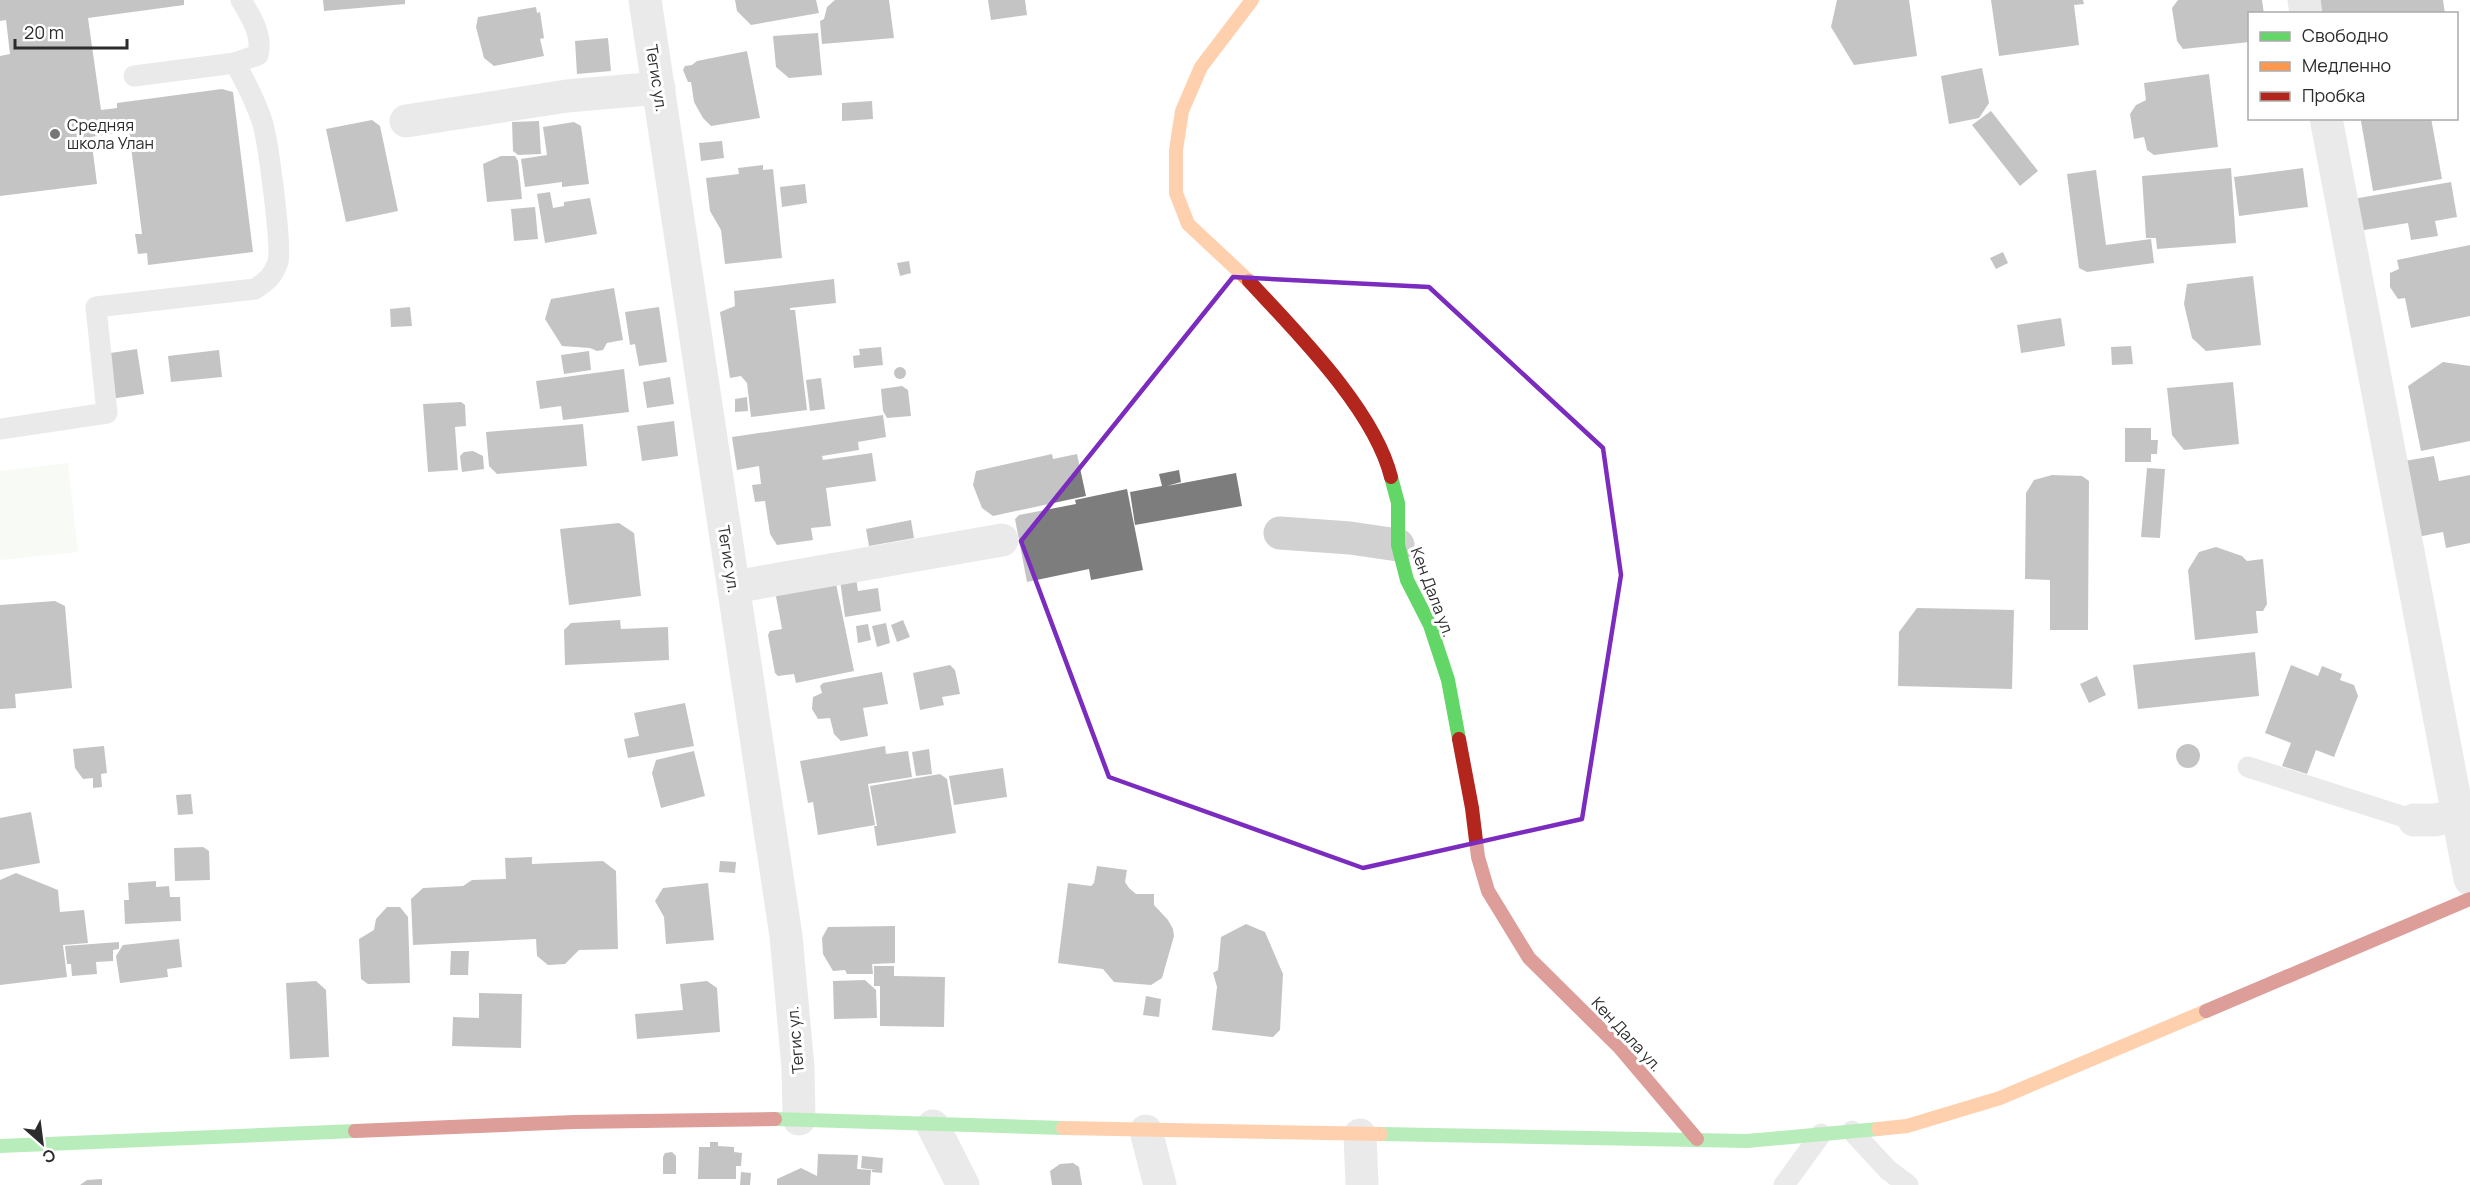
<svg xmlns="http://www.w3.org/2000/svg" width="2470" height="1185" viewBox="0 0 2470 1185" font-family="Manrope,sans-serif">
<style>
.green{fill:#eff3ea}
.building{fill:#7d7d7d}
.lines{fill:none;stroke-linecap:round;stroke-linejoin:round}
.lane{stroke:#d1d1d1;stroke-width:21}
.street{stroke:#d1d1d1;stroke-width:33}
.fast{stroke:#63d668;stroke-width:14}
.slow{stroke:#ff974d;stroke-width:14}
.jam{stroke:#b3261e;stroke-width:14}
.marked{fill:none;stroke:#7b2cbf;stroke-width:4.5;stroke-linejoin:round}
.poi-dot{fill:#767676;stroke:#fff;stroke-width:2}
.labels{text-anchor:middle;stroke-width:6;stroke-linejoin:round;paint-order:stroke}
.street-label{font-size:16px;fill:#2c2c2c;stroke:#fff}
.poi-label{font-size:16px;fill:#2c2c2c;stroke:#fff;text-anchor:start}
</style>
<rect width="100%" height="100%" fill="#fff"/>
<polygon class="green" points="68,463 78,552 0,560 0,471"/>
<g class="building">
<polygon points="0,0 184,0 184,5 88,18 101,110 117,108 117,103 222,89 233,92 253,252 148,265 147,253 138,254 135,234 142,234 129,131 91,137 97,184 0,196 0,56 10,54 6,20 0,21"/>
<polygon points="323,0 405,0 405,4 324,11"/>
<polygon points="735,0 816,0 819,13 751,25 737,11"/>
<polygon points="835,0 889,0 894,38 822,44 820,21 824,19 827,7"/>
<polygon points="988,0 1025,0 1027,15 991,20"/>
<polygon points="1837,0 1909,0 1917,56 1854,65 1831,27"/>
<polygon points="1991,0 2083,0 2084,4 2074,5 2079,45 1999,56"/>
<polygon points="2178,0 2262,0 2264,14 2250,14 2250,42 2183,49 2177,41 2172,8"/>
<polygon points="2318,0 2443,0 2445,14 2320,14"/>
<polygon points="536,7 537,13 540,12 544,38 540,39 544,56 494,66 484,58 476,27 478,17"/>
<polygon points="818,33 822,75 789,78 776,67 773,36"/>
<polygon points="608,38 611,71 577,74 575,41"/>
<polygon points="747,51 760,118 711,126 703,118 694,102 691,82 688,82 683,70 685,66 692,65 697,61"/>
<polygon points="1982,68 1989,103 1979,118 1949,124 1941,76"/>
<polygon points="2209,74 2218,147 2154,155 2147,150 2144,137 2134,139 2130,114 2136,105 2146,100 2144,83"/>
<polygon points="872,101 873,119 842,121 842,103"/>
<polygon points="1991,111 2038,171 2020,186 1972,125"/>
<polygon points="2365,118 2431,118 2442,179 2373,191 2361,121"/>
<polygon points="372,120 380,126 398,211 346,222 326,129"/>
<polygon points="539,121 541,154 518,155 513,151 512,122"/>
<polygon points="574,122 581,126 589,184 562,187 562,182 525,187 521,159 547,155 543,127"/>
<polygon points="722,141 724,158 701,161 699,143"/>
<polygon points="501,156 515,156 518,161 522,199 487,202 483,164"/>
<polygon points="763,165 763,170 773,169 782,258 725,264 721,230 710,211 706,178 739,174 738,168"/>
<polygon points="2231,168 2236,243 2157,249 2156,238 2146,238 2142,176"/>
<polygon points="2303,168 2308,207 2239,216 2234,177"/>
<polygon points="2096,170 2106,245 2151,239 2154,263 2087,272 2079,268 2067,174"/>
<polygon points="2451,182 2457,217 2435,221 2438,236 2411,240 2408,223 2358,231 2353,199"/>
<polygon points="805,184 807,203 782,207 780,187"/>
<polygon points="550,192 553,208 564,206 564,202 590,198 597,234 545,243 537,194"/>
<polygon points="535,207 538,239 514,241 511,209"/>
<polygon points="2470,245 2470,316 2411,328 2405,298 2398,299 2390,287 2390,273 2399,269 2397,260"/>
<polygon points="2003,252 2008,263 1996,269 1990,258"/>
<polygon points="909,261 911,273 900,276 897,263"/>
<polygon points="2253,276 2261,345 2206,351 2192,338 2184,304 2187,284"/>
<polygon points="834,279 836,303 790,308 790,310 795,310 807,410 751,417 747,383 741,376 730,378 720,312 735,306 734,291"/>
<polygon points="614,288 623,340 607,343 603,350 597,351 590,348 562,346 545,319 551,299"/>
<polygon points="410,307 412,326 391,327 390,309"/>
<polygon points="659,307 667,362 639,366 635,344 630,345 625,312"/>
<polygon points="2061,318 2065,346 2021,353 2017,325"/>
<polygon points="2131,346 2133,364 2112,365 2111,347"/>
<polygon points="881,347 883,365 854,368 853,356 860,355 859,349"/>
<polygon points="137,349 144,394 110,399 104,354"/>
<polygon points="219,350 222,377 171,382 168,356"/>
<polygon points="589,351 591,370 564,374 561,355"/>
<polygon points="2443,362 2470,366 2470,441 2421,451 2408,386"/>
<circle cx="900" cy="373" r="6"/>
<polygon points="624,369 629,412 563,420 561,406 540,409 536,381"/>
<polygon points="670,377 674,404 647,408 643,382"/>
<polygon points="821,378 825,409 810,411 806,380"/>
<polygon points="2233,382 2239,444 2184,450 2172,435 2167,388"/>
<polygon points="902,386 908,390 911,416 887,418 883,411 881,389"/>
<polygon points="747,397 748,411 735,412 735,399"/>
<polygon points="461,402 465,405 466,426 455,427 458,470 428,472 423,404"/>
<polygon points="883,415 886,437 858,442 859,450 822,456 823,460 872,453 876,481 826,488 831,526 811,528 813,540 777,545 770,534 765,501 755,502 752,485 761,484 759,466 737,470 732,437"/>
<polygon points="674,421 678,456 642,461 637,426"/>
<polygon points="583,424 587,466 497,474 489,466 486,432"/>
<polygon points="2125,428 2151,428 2151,440 2158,440 2157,454 2151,454 2151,462 2125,462"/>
<polygon points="473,451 483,456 484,469 462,472 460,456 464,452"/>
<polygon points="1052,454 1053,459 1077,454 1086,496 993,516 982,508 973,485 976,471"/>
<polygon points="2434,456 2439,481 2470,475 2470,543 2446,548 2443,532 2412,538 2398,462"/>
<polygon points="2147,468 2165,469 2160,538 2141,537"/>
<polygon points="1179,470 1181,482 1167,486 1236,473 1242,506 1135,525 1130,492 1162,486 1159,474"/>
<polygon points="2052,475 2082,476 2089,481 2088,630 2050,630 2050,580 2025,579 2026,493 2034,480"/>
<polygon points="1127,489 1143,570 1091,580 1089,569 1027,582 1015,519 1019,515 1076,504 1075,500"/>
<polygon points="911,520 914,538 869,546 866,529"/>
<polygon points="619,523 634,533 641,596 569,605 560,529"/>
<polygon points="2216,547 2242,556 2247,561 2263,559 2267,604 2263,611 2256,611 2258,633 2195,640 2188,570 2199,552"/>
<polygon points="856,578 858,591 878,588 881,611 845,617 840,580"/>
<polygon points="835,579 854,671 796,683 794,674 778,676 775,673 768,635 770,631 782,629 775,591"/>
<polygon points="55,601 65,606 72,688 15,694 16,708 0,709 0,605"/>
<polygon points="1917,608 2014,610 2012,689 1898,686 1899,632"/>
<polygon points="620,620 621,629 668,627 669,660 565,665 564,630 571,623"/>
<polygon points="903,620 910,637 897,642 891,625"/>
<polygon points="886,623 890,643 877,647 872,626"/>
<polygon points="868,624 871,640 858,643 856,626"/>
<polygon points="2255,652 2259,696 2138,709 2133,665"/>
<polygon points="950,665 955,670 960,694 942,697 944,705 920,710 913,673"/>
<polygon points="2291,665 2318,676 2322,666 2342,674 2340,680 2354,685 2358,696 2334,757 2316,750 2307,774 2282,766 2291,743 2265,733"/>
<polygon points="882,672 888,704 863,708 868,736 841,741 834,734 830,718 818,719 812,709 813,697 822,693 820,686 823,683"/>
<polygon points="2097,676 2106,695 2089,703 2080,684"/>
<polygon points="685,703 694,746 628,758 624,739 639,736 634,713"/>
<circle cx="2188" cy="756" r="12"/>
<polygon points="104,746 107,773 101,774 102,787 93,788 93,778 83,779 75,768 73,749"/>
<polygon points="885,746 886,754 908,751 912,777 868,784 875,825 818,835 813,802 808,803 800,761"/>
<polygon points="929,749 932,774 916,776 912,752"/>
<polygon points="694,751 705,796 661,808 652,773 656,760"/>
<polygon points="1003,768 1007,797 954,805 949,776"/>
<polygon points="940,774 947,779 956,833 877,846 874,826 877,826 870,786"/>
<polygon points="191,794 193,814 178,815 176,795"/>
<polygon points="31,812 40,863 0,870 0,818"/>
<polygon points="203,847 209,851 210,880 175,881 174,848"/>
<polygon points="532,857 532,864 603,861 616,871 618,949 579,950 565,964 548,965 537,956 536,939 413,945 411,899 423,888 463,886 472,880 506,879 505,858"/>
<polygon points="720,861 736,862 735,873 719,872"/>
<polygon points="1097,866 1127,870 1125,882 1129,888 1136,894 1154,894 1154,905 1168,920 1173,929 1174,936 1162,978 1151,985 1114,982 1103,969 1058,963 1068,883 1091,886 1094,883"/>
<polygon points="16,873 58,890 60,912 84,910 88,943 63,945 67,977 0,985 0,880"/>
<polygon points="156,881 156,887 169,886 170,897 180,897 181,921 125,924 124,900 129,900 128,883"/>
<polygon points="708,883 714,940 666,944 664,917 655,901 663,888"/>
<polygon points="387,907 400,907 408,917 410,983 368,984 361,979 359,939 374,930 376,919"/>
<polygon points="1246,924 1265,932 1283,974 1280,1030 1273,1037 1212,1030 1217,987 1213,973 1218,970 1221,937"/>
<polygon points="895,926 895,963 872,964 873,974 847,974 845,970 833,971 823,954 822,938 828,927"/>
<polygon points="179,939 182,967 167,969 168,977 120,983 116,956 123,945"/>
<polygon points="119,942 119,949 113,950 113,961 96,962 97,974 72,976 71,964 67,964 65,946"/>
<polygon points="451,951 469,951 468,975 450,975"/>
<polygon points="874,966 894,966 894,976 945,977 944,1027 880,1026 880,986 874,986"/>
<polygon points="865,980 876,990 877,1018 834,1019 833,981"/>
<polygon points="316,981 326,990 329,1057 290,1059 286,983"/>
<polygon points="707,981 717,988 720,1032 637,1039 635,1014 683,1010 680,984"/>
<polygon points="479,993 522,994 521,1048 452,1046 453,1017 479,1018"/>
<polygon points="1146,996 1161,999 1159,1017 1143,1015"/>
<polygon points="710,1142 718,1142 718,1146 734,1147 734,1152 742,1153 741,1166 736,1166 736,1179 698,1179 699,1147 710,1147"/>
<polygon points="672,1152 676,1156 676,1174 663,1174 663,1157 665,1153"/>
<polygon points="818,1154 858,1155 857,1169 871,1170 870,1185 777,1185 777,1179 801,1168 817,1176"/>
<polygon points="862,1156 883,1158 882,1173 872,1172 872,1170 876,1170 861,1168"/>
<polygon points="1073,1163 1079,1167 1082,1185 1052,1185 1050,1171 1060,1164"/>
<polygon points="741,1172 751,1173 750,1185 740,1185"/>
<polygon points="102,1179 102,1185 80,1185 87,1180"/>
</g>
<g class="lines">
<g class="lane">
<path d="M 134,76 L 235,63 L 258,55 C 263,35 251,17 241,0"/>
<path d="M 0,429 L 107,413 L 96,307 L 255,289 C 267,281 273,276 278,262 C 282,246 268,139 262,121 C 255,100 245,81 235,63"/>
<polyline points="2248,767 2414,820"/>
<polyline points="1852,1131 1888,1170 1908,1185"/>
<polyline points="1784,1185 1821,1134"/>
</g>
<g class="street">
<polyline points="645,0 786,936 798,1067 799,1119"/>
<polyline points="2304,0 2306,14"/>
<polyline points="2326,118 2470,879"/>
<polyline points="406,121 567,96 659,88"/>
<polyline points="1280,533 1350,538 1398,545"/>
<polyline points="734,587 1002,540"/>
<polyline points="2414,820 2435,820 2457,815"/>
<polyline points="933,1126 963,1185"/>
<polyline points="1146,1131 1160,1185"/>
<polyline points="1360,1135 1362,1185"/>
</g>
<g class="fast">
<polyline points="1391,477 1398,503 1398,545 1407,580 1430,625 1448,680 1459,739"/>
<polyline points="775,1119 1063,1128"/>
<polyline points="1381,1134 1747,1141 1878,1129"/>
<polyline points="0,1146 355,1131"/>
</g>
<g class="slow">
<polyline points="1249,281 1188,224 1176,193 1176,150 1182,111 1201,67 1252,0"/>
<polyline points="1063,1128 1381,1134"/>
<polyline points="1878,1129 1907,1126 2000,1098 2206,1011"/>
</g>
<g class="jam">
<path d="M 1249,281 C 1296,332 1374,409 1391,477"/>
<polyline points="1459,739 1472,808 1478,857 1488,891 1529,958 1619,1047 1697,1139"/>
<polyline points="2206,1011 2470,899"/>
<polyline points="355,1131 574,1122 775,1119"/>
</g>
</g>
<path d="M0 0H2470V1185H0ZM 1233,277 L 1429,287 L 1603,448 L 1621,575 L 1582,819 L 1363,868 L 1109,777 L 1021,541 Z" fill="#fff" fill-opacity=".55" fill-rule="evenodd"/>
<path class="marked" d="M 1233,277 L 1429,287 L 1603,448 L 1621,575 L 1582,819 L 1363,868 L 1109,777 L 1021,541 Z"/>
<circle class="poi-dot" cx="55" cy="134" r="6"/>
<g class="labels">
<g class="street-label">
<text transform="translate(657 78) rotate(81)" y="6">Тегис ул.</text>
<text transform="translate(729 559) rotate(81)" y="6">Тегис ул.</text>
<text transform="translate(1433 592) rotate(69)" y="6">Кен Дала ул.</text>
<text transform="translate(1627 1034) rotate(47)" y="6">Кен Дала ул.</text>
<text transform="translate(795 1040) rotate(-95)" y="6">Тегис ул.</text>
</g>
<g class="poi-label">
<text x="67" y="131">Средняя<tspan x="67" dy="18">школа Улан</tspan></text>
</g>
</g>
<rect x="2248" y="12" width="210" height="108" fill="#ffffff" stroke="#ababab" stroke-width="1.5"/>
<rect x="2260" y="32" width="30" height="9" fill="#63d668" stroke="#ababab" stroke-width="1.5"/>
<text x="2302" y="42" font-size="18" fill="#2c2c2c">Свободно</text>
<rect x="2260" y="62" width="30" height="9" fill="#ff974d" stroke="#ababab" stroke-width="1.5"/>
<text x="2302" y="72" font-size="18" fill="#2c2c2c">Медленно</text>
<rect x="2260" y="92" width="30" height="9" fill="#b3261e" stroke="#ababab" stroke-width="1.5"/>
<text x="2302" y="102" font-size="18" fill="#2c2c2c">Пробка</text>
<g transform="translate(42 1143) rotate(152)" stroke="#ffffff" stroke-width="4.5" paint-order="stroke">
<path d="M0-4.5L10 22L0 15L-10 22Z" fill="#2c2c2c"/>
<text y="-9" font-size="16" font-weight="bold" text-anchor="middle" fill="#2c2c2c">С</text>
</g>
<path d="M15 39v9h112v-9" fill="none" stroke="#2c2c2c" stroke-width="3"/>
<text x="24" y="39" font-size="18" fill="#2c2c2c" stroke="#ffffff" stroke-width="4.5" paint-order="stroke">20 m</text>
</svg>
